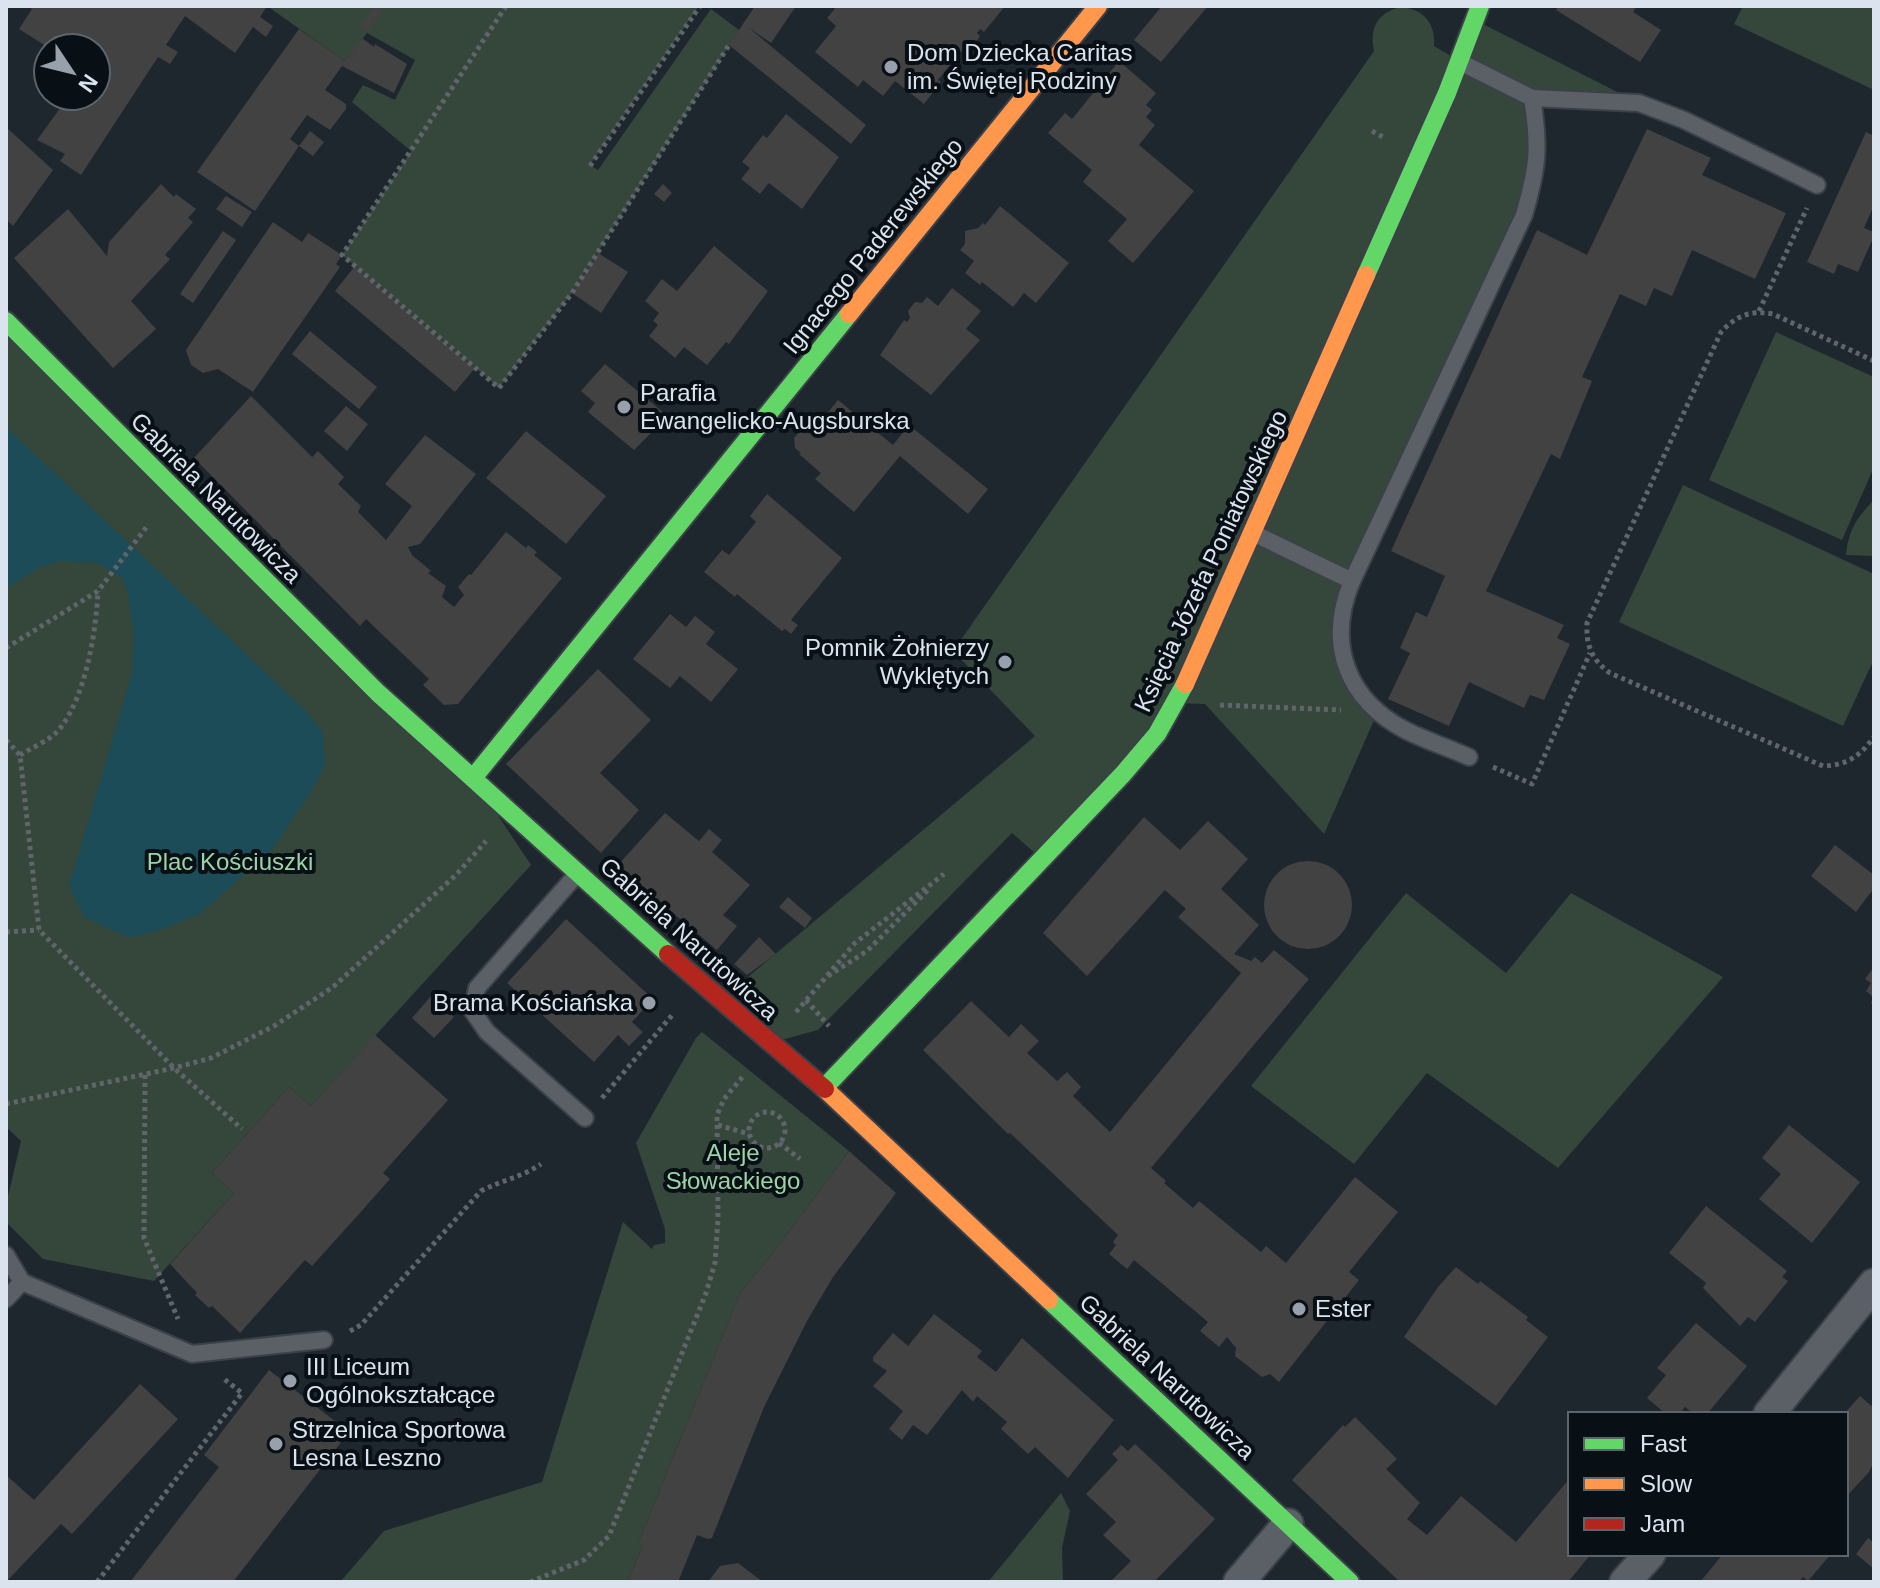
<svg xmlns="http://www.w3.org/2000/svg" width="1880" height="1588" viewBox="0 0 1880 1588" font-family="Arial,sans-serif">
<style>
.green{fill:#35473b}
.water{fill:#1c4c58}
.building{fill:#424243}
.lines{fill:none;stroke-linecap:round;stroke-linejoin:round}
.lane-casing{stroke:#3c4149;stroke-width:20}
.street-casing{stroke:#3c4149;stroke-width:34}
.fast-casing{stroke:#3c4149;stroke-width:22}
.slow-casing{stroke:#3c4149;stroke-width:22}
.jam-casing{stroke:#3c4149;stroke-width:22}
.path{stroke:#5f656b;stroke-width:5;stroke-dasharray:4 4;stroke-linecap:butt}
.lane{stroke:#5a6066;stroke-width:16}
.street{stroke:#5a6066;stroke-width:30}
.fast{stroke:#63d668;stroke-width:18}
.slow{stroke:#ff974d;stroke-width:18}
.jam{stroke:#b3261e;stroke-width:18}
.poi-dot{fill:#98a1ab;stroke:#080f15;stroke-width:3}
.labels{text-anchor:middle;stroke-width:8;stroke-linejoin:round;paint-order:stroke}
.poi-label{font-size:24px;fill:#dae3ee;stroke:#080f15;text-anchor:start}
.street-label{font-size:24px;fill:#dae3ee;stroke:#080f15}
.park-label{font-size:24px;fill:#9bd4a6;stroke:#080f15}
</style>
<rect width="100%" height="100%" fill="#1e262e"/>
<g class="green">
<polygon points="267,6 699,6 590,165 598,170 711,9 739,30 572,293 499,388 342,255 411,151 352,102 363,85 395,100 415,60 367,33 345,61"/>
<polygon points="1743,6 1874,6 1874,90 1734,24"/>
<path d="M 1401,7 C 1424,9 1436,24 1434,46 L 1456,59 L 1473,19 L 1639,103 L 1532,98 L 1535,175 L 1352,581 L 1345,668 L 1378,711 L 1324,834 L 1205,704 L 1176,703 L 1043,860 L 1012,833 L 818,1030 L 770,1043 L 748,977 L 1035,736 L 953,651 L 1374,51 C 1369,28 1378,12 1401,7 Z"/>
<polygon points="6,321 473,778 531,865 311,1106 289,1087 212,1173 234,1193 154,1281 43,1259 6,1222 6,1205 21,1141 6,1127"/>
<polygon points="1776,332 1874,377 1874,467 1842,540 1709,480"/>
<polygon points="1683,485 1874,574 1874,659 1843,726 1619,622"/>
<path d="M 1874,500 L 1874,556 L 1846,555 C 1848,531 1857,517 1874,500 Z"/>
<polygon points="1406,893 1506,973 1571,893 1723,977 1558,1168 1427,1073 1354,1164 1251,1086"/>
<polygon points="702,1032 849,1151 783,1240 740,1293 638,1544 643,1546 627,1582 340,1582 384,1531 542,1482 623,1222 652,1249 654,1245 665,1243 665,1229 636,1143 696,1038"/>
<polygon points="1061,1493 1070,1511 1062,1548 1063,1582 988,1582"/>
</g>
<polygon class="water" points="6,427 307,712 323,733 325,766 306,800 272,849 201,913 165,928 129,938 84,917 69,886 132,673 134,633 127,591 121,577 98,563 60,561 38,568 6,589"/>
<g class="building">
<polygon points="27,6 267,6 260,17 273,26 266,37 253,27 235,53 185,16 166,45 178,52 170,64 158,57 81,175 60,161 65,154 37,140 69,96 96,96 96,48 49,48 19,29 32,9"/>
<polygon points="374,6 385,6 367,32 359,27"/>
<polygon points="755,6 796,6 771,43 748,27 866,125 851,144 729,45"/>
<polygon points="837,6 1005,6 984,32 980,29 977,33 980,36 973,48 967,54 962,50 938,80 941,82 924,104 895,81 883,96 863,80 858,87 815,52 836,26 827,18"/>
<polygon points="1162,6 1208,6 1161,62 1134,40"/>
<polygon points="1559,6 1637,6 1633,12 1661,30 1640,62 1556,10"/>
<polygon points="299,29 345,61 362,38 374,47 375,44 407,64 394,93 342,66 325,90 346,104 346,109 330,130 307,115 290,139 299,146 255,211 197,172"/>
<polygon points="1119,61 1156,93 1146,105 1152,110 1146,117 1155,125 1139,145 1194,191 1133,263 1108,241 1127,219 1083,182 1092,170 1048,133 1065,113 1072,119"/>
<polygon points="786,114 839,157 802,209 769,183 760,194 741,179 750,168 742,162 763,135 767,138"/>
<polygon points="6,127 53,170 13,226 6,219"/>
<polygon points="1647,129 1711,158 1702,175 1786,213 1755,279 1692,250 1672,296 1654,288 1646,306 1620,294 1582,377 1592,381 1560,459 1551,454 1486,591 1564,625 1557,638 1570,644 1544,700 1530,695 1524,708 1469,682 1449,726 1388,699 1410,653 1400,648 1416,612 1427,617 1445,576 1391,551 1537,230 1587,255"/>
<polygon points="310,131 324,142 313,156 299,146"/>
<polygon points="1866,132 1874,136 1874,205 1864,228 1874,232 1874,236 1858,272 1838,264 1834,274 1807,262"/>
<polygon points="161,184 174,197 176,194 196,209 188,218 193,222 165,255 170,259 131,301 156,329 113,368 14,258 68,209 107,256 109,242"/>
<polygon points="663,184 672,193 664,202 654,194"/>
<polygon points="226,196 252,212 242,227 216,209"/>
<polygon points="1000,206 1069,263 1036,303 1024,293 1013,307 982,282 980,285 965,273 974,261 960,250 965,244 965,231 978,228 983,223 985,225"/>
<polygon points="273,222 302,242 308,233 342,255 336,264 340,267 253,392 218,369 203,373 191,365 186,350"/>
<polygon points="223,231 236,240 193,303 180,294"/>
<polygon points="714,246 768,291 729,344 726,342 707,365 684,347 675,358 649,336 658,325 653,321 659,313 645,301 662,279 677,291"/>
<polygon points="598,253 628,272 601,313 572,293"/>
<polygon points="355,266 475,368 455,392 335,291"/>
<polygon points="952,288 981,311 966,329 980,340 931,395 880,355 904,320 907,322 910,318 908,311 915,302 922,303 927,297 938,306"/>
<polygon points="310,331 377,387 359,409 292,354"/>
<polygon points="605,364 664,413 656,424 658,426 634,450 588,412 595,403 581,391"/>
<polygon points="251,396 312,457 318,451 344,477 338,484 361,506 358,512 386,540 412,506 385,484 425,435 476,474 420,544 408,547 412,555 431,571 428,573 446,586 442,597 454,607 464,595 458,587 469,574 471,575 506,532 526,548 528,545 537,552 534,555 562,578 458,704 444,705 423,685 429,679 366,619 360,626 194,458"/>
<polygon points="838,400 893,445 909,425 988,489 968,514 900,456 854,512 815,479 821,473 799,454 801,453 795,448 794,438 807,423 818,425"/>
<polygon points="346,406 368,424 347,451 324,431"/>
<polygon points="526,431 606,496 566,544 486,478"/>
<polygon points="767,494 842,558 791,620 798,625 791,634 785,629 782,631 737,594 735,597 704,572 722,550 729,555 756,522 750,516"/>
<polygon points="670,614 686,627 695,616 715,632 706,644 738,669 711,702 680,676 670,688 633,659"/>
<polygon points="598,669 651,720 600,773 639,810 601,853 506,764"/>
<polygon points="665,813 699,841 709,829 722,840 712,852 750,885 723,915 737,926 717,950 617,866"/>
<polygon points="1144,817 1180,850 1208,821 1248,859 1221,889 1259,925 1234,954 1251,961 1255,957 1262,963 1274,950 1309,979 1151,1168 1166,1181 1164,1183 1193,1208 1199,1201 1261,1252 1266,1246 1286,1263 1355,1177 1398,1212 1349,1272 1359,1280 1279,1382 1270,1374 1262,1377 1235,1356 1236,1348 1227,1337 1219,1347 1200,1331 1208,1322 1134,1260 1127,1269 1109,1254 1116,1245 1113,1242 1118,1235 1010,1133 1008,1134 923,1050 971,1001 1009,1037 1021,1024 1039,1041 1027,1053 1057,1081 1067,1072 1081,1087 1073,1096 1110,1132 1241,973 1178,917 1186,909 1165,890 1087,976 1043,933"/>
<polygon points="1835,845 1874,875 1874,888 1856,912 1811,876"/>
<circle cx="1308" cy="905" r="44"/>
<polygon points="788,897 812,918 805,928 779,907"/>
<polygon points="566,919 653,999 632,1022 643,1032 629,1046 618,1035 594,1062 507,983"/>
<polygon points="759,937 776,954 747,975 734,964"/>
<polygon points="1874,967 1874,1006 1871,1003 1873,997 1866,991 1871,983 1865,979"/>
<polygon points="431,996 454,1017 434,1038 412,1018"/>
<polygon points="375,1035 448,1100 383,1173 390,1179 359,1214 312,1266 305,1260 240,1333 212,1306 209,1308 195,1295 197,1293 170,1264 234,1193 212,1173 289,1087 311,1106"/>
<polygon points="1789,1125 1860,1182 1812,1243 1759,1199 1781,1174 1762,1158"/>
<polygon points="849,1151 896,1193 833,1277 807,1321 764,1407 712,1538 708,1539 697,1535 678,1582 627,1582 643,1546 638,1544 740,1293 783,1240"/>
<polygon points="1706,1206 1787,1271 1782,1277 1788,1281 1755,1322 1748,1317 1740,1326 1703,1288 1706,1283 1669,1253"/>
<polygon points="1456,1267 1478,1284 1480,1281 1528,1317 1526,1320 1548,1337 1496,1406 1404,1337 1438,1287"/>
<polygon points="934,1314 982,1351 977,1357 996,1372 1022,1338 1114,1420 1068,1478 1035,1447 1028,1454 1001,1429 1007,1422 977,1396 973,1402 962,1390 927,1435 913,1425 902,1440 889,1429 903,1411 873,1386 887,1371 873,1361 873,1357 893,1333 908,1346"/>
<polygon points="1696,1323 1747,1366 1707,1414 1694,1414 1685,1407 1679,1414 1666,1414 1647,1398 1666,1375 1657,1368"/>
<polygon points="269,1370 349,1432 233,1582 130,1582 219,1467 204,1455"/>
<polygon points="140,1384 178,1419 72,1534 61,1524 6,1582 6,1475 34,1500"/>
<polygon points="1860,1396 1874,1408 1874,1461 1869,1472 1846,1497 1846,1414 1844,1414"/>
<polygon points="1355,1417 1397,1459 1386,1469 1420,1503 1407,1519 1427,1535 1461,1496 1516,1542 1570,1478 1570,1554 1591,1554 1568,1582 1400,1582 1292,1480 1343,1425 1345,1427"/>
<polygon points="1135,1444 1215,1519 1154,1582 1110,1582 1131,1561 1103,1535 1116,1522 1086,1494 1118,1460 1112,1454 1121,1445 1128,1451"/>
<polygon points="1868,1538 1874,1543 1874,1569 1856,1554"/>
<polygon points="1723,1554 1831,1554 1808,1581 1803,1577 1799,1582 1700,1582"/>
<polygon points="738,1563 763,1582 708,1582 720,1566"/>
</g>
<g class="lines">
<g class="lane-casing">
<g id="lane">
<path d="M 1460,62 L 1532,98 C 1540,147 1538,167 1524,215 L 1352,581 C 1326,643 1346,700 1407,731 C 1427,741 1449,748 1469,757"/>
<polyline points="1532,98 1639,103 1684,120 1817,185"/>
<polyline points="1253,533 1352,581"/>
<polyline points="577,874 477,988 472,1010 487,1032 585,1118"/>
<polyline points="6,1255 22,1282"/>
<polyline points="6,1299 22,1282 192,1354 324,1340"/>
</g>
</g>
<g class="street-casing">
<g id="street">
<polyline points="1769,1414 1874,1284"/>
<polyline points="1239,1582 1288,1524"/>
<polyline points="1625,1582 1650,1554"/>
</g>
</g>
<g class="fast-casing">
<g id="fast">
<polyline points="1366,275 1447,93 1480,6"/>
<polyline points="6,321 378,693 668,954"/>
<polyline points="473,778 849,314"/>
<polyline points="824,1088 1123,774 1157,734 1185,684"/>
<polyline points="1049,1300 1350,1582"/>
</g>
</g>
<g class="slow-casing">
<g id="slow">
<polyline points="849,314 1098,6"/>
<polyline points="1185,684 1366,275"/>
<polyline points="825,1089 1049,1300"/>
</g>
</g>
<g class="jam-casing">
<polyline id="jam" points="668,954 825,1089"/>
</g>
<g class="path">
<polyline points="506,6 342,255 499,388 572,293 729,45"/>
<polyline points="1372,131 1383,137"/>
<polyline points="590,166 700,6"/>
<polyline points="1759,311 1807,208"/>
<path d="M 1874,361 L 1773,314 C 1751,310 1737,315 1721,332 L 1587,623 C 1586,645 1591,659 1610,673 L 1823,766 C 1848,765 1860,756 1874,737"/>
<polyline points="6,648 98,591 148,525"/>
<polyline points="1220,705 1341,710"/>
<polyline points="6,740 20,755 39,930 174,1068 242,1129"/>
<path d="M 20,755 C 33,747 53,739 61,727 C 86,694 96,632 98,591"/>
<polyline points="1493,767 1532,784 1590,653"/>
<polyline points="6,932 39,930"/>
<polyline points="828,976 867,951 929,889"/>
<polyline points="806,1000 829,1026"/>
<polyline points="796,1012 855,943 944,874"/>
<polyline points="145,1075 144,1238 178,1319"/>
<polyline points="602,1098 673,1014"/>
<polyline points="6,1104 174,1068 211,1058 274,1026 333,987 457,874 486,841"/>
<circle cx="767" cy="1130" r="18"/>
<polyline points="718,1125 749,1134"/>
<polyline points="779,1143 800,1159"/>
<path d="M 350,1331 L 361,1325 L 481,1191 C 502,1180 520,1178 541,1164"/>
<polyline points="97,1582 242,1393 224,1379"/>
<polyline points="530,1582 584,1560 609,1536 706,1293 715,1263 718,1218 717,1115 724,1099 744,1075"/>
</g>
<use href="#lane" class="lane"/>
<use href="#street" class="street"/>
<use href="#fast" class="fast"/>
<use href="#slow" class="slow"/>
<use href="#jam" class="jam"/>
</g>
<g class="poi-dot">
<circle cx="891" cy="67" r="8"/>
<circle cx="624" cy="407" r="8"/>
<circle cx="1005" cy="662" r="8"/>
<circle cx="649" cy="1003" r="8"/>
<circle cx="1299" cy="1309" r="8"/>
<circle cx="290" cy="1381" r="8"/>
<circle cx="276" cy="1444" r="8"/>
</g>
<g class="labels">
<g class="poi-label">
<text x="907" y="61">Dom Dziecka Caritas<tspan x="907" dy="28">im. Świętej Rodziny</tspan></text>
<text x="640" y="401">Parafia<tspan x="640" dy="28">Ewangelicko-Augsburska</tspan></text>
<text x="989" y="656" text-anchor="end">Pomnik Żołnierzy<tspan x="989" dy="28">Wyklętych</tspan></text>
<text x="633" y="1011" text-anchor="end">Brama Kościańska</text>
<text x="1315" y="1317">Ester</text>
<text x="306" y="1375">III Liceum<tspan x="306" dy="28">Ogólnokształcące</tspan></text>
<text x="292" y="1438">Strzelnica Sportowa<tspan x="292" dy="28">Lesna Leszno</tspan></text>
</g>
<g class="street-label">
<text transform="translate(873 246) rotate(-51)" y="8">Ignacego Paderewskiego</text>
<text transform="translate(216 498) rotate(45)" y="8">Gabriela Narutowicza</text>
<text transform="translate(1211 561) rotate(-65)" y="8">Księcia Józefa Poniatowskiego</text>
<text transform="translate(689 939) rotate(42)" y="8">Gabriela Narutowicza</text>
<text transform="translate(1167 1377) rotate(43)" y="8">Gabriela Narutowicza</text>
</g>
<g class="park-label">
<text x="230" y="870">Plac Kościuszki</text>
<text x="733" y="1161">Aleje<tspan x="733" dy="28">Słowackiego</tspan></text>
</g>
</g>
<rect width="1880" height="1588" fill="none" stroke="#dae3ee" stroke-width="16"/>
<rect x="1568" y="1412" width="280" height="144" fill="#080f15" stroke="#5c646c" stroke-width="2"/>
<rect x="1584" y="1438" width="40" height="12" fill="#63d668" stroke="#5c646c" stroke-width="2"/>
<text x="1640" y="1452" font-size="24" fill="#dae3ee">Fast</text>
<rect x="1584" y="1478" width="40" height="12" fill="#ff974d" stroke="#5c646c" stroke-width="2"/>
<text x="1640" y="1492" font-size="24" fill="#dae3ee">Slow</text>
<rect x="1584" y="1518" width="40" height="12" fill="#b3261e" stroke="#5c646c" stroke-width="2"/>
<text x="1640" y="1532" font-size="24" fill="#dae3ee">Jam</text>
<g transform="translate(72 72) rotate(125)"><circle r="38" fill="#080f15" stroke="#5c646c" stroke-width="2"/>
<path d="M0-6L14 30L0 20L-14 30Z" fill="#98a1ab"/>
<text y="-12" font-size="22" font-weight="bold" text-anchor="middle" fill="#dae3ee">N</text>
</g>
</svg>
